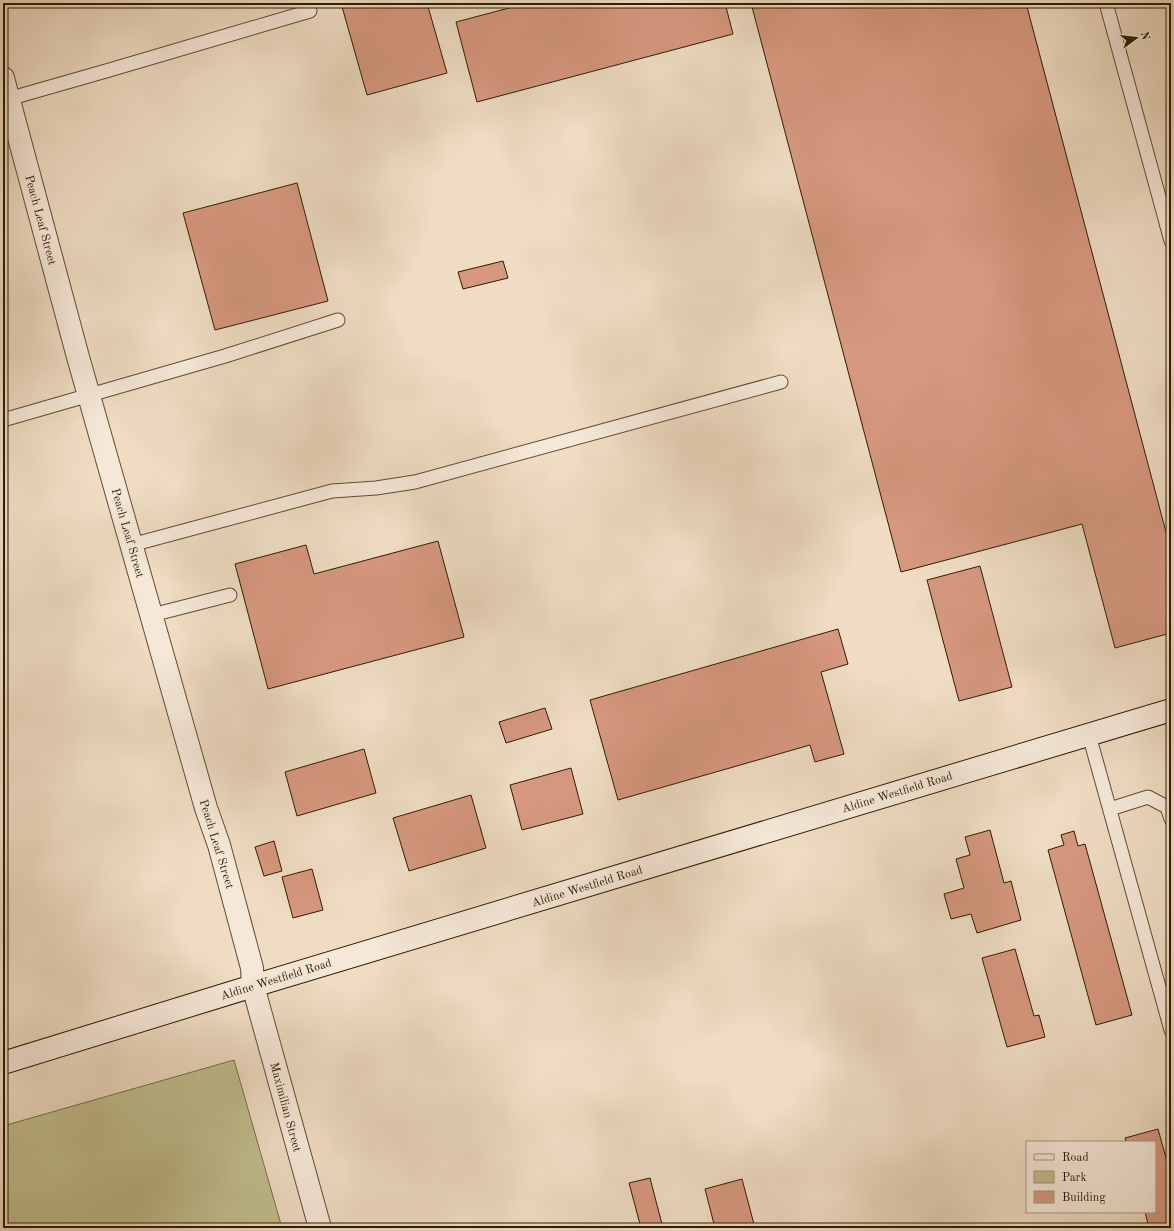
<svg xmlns="http://www.w3.org/2000/svg" width="1174" height="1231" viewBox="0 0 1174 1231" font-family="'Old Standard TT',serif">
<style>
.green{fill:#c1be8e;stroke:#786d48}
.building{fill:#d6987f;stroke:#2e1c01}
.lines{fill:none;stroke-linecap:round;stroke-linejoin:round}
.service-casing{stroke:#5e4c32;stroke-width:15}
.minor-casing{stroke:#5e4c32;stroke-width:24}
.secondary-casing{stroke:#2e1c01;stroke-width:24}
.service{stroke:#f5e8d8;stroke-width:13}
.minor{stroke:#f5e8d8;stroke-width:22}
.secondary{stroke:#f5e8d8;stroke-width:22}
.labels{text-anchor:middle;stroke-width:3.5;stroke-linejoin:round;paint-order:stroke}
.street-label{font-size:12px;fill:#2e1c01;stroke:#f5e8d8}
</style>
<rect width="100%" height="100%" fill="#efdcc3"/>
<filter id="stains"><feTurbulence type="fractalNoise" baseFrequency=".005" numOctaves="4"/><feColorMatrix values="0 0 0 0 .2 0 0 0 0 .09 0 0 0 0 .02 0 0 0 .5 -.17"/></filter>
<radialGradient id="worn" r=".72"><stop offset=".6" stop-color="#630" stop-opacity="0"/><stop offset="1" stop-color="#630" stop-opacity=".3"/></radialGradient>
<polygon class="green" points="234,1060 282,1228 3,1228 3,1126"/>
<g class="building">
<polygon points="341,3 427,3 447,73 367,95"/>
<polygon points="528,3 725,3 733,34 477,102 456,22"/>
<polygon points="751,3 1026,3 1171,551 1171,633 1115,648 1082,524 901,572"/>
<polygon points="297,183 328,301 215,330 183,213"/>
<polygon points="503,261 508,278 463,289 458,272"/>
<polygon points="438,541 464,637 268,689 235,564 306,545 314,574"/>
<polygon points="980,566 1012,687 959,701 927,580"/>
<polygon points="838,629 848,664 821,672 844,754 815,762 810,745 618,800 590,700"/>
<polygon points="545,708 552,729 506,743 499,722"/>
<polygon points="364,749 376,793 297,816 285,772"/>
<polygon points="571,768 583,814 522,830 510,785"/>
<polygon points="471,795 486,848 409,871 393,818"/>
<polygon points="990,830 1004,883 1011,881 1021,920 977,933 971,914 951,919 944,894 964,888 956,859 970,855 965,837"/>
<polygon points="1074,831 1078,846 1085,844 1132,1015 1096,1025 1048,850 1064,845 1061,835"/>
<polygon points="274,841 282,871 264,876 255,847"/>
<polygon points="312,869 323,910 293,918 282,877"/>
<polygon points="1015,949 1034,1016 1039,1015 1045,1037 1007,1047 982,958"/>
<polygon points="1158,1129 1171,1176 1171,1228 1149,1228 1145,1212 1155,1212 1155,1142 1126,1142 1125,1138"/>
<polygon points="650,1178 663,1228 641,1228 629,1183"/>
<polygon points="742,1179 755,1228 715,1228 705,1189"/>
</g>
<g class="lines">
<g class="service-casing">
<g id="service">
<polyline points="1106,3 1167,226"/>
<polyline points="8,99 106,71 310,11"/>
<polyline points="1171,225 1167,226 1171,241"/>
<polyline points="3,420 225,356 338,320"/>
<polyline points="131,545 332,491 376,488 415,482 781,382"/>
<polyline points="152,615 230,595"/>
<polyline points="1089,735 1171,1030"/>
<polyline points="1110,809 1148,797 1167,807 1171,819"/>
</g>
</g>
<g class="minor-casing">
<polyline id="minor" points="3,78 78,357 206,808 219,845 252,968 253,986 320,1228"/>
</g>
<g class="secondary-casing">
<polyline id="secondary" points="3,1063 253,986 1171,710"/>
</g>
<use href="#service" class="service"/>
<use href="#minor" class="minor"/>
<use href="#secondary" class="secondary"/>
</g>
<g class="labels">
<g class="street-label">
<text transform="translate(41 220) rotate(75)" y="4">Peach Leaf Street</text>
<text transform="translate(128 533) rotate(74)" y="4">Peach Leaf Street</text>
<text transform="translate(897 792) rotate(-17)" y="4">Aldine Westfield Road</text>
<text transform="translate(217 844) rotate(73)" y="4">Peach Leaf Street</text>
<text transform="translate(587 886) rotate(-17)" y="4">Aldine Westfield Road</text>
<text transform="translate(276 979) rotate(-17)" y="4">Aldine Westfield Road</text>
<text transform="translate(286 1107) rotate(75)" y="4">Maximilian Street</text>
</g>
</g>
<rect width="1174" height="1231" fill="none" stroke="#efdcc3" stroke-width="16"/>
<rect x="4" y="4" width="1166" height="1223" fill="none" stroke="#2e1c01" stroke-width="2"/>
<rect x="8" y="8" width="1158" height="1215" fill="none" stroke="#2e1c01"/>
<rect x="1026" y="1141" width="130" height="72" fill="#f5e8d8" stroke="#a59682"/>
<rect x="1034" y="1154" width="20" height="6" fill="#f5e8d8" stroke="#a59682"/>
<text x="1062" y="1161" font-size="12" fill="#2e1c01">Road</text>
<rect x="1034" y="1171" width="20" height="12" fill="#c1be8e" stroke="#a59682"/>
<text x="1062" y="1181" font-size="12" fill="#2e1c01">Park</text>
<rect x="1034" y="1191" width="20" height="12" fill="#d6987f" stroke="#a59682"/>
<text x="1062" y="1201" font-size="12" fill="#2e1c01">Building</text>
<g transform="translate(1136 38) rotate(75)" stroke="#f5e8d8" stroke-width="3" paint-order="stroke">
<path d="M0-3L7 15L0 10L-7 15Z" fill="#2e1c01"/>
<text y="-6" font-size="11" font-weight="bold" text-anchor="middle" fill="#2e1c01">N</text>
</g>
<rect width="100%" height="100%" filter="url(#stains)"/>
<rect width="100%" height="100%" fill="url(#worn)"/>
</svg>
